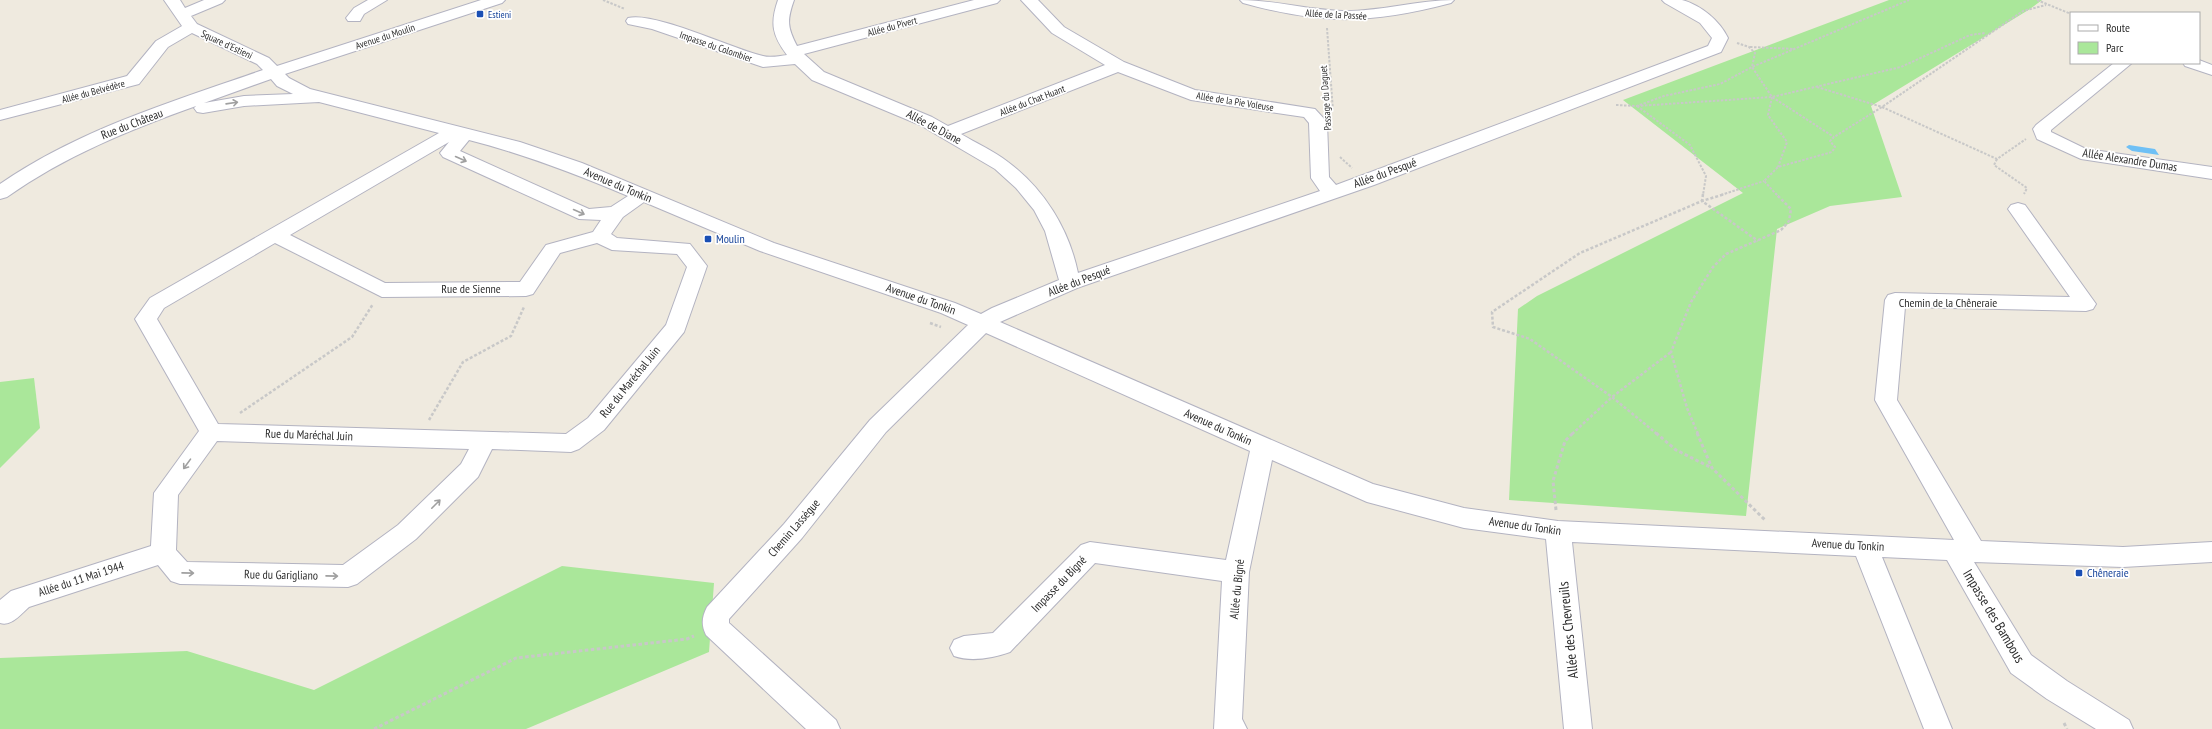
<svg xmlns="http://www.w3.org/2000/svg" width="2212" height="729" viewBox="0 0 2212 729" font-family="'PT Sans Narrow',sans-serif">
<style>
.green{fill:#aae79a}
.water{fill:#6fc0f5}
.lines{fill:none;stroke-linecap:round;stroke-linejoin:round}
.minor-casing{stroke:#b3b3c1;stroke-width:2}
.path-far2{stroke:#c8c8c8;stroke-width:2;stroke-dasharray:2.5 1.5;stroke-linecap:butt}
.path-far1{stroke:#c8c8c8;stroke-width:2.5;stroke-dasharray:3 2;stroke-linecap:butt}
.path{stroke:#c8c8c8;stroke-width:3;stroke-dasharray:3.5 2.5;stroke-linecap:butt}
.minor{fill:#fff;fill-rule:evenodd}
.oneway{stroke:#a0a0a0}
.transit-dot{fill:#1a4fb4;stroke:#fff;stroke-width:1.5}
.labels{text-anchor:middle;stroke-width:3.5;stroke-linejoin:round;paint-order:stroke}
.far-transit-label{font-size:10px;fill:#164399;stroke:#fff;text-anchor:start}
.far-street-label{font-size:10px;fill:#2d2d2d;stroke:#fff}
.street-label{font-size:12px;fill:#2d2d2d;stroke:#fff}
.transit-label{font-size:12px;fill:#164399;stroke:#fff;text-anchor:start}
.near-street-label{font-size:14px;fill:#2d2d2d;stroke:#fff}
</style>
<rect width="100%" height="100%" fill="#efeadf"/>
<g class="green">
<polygon points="1889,0 2042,0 2030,9 1871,106 1902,197 1830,206 1777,229 1746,516 1509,500 1518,309 1537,296 1743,193 1623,100"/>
<polygon points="34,378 40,428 0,468 0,382"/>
<polygon points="562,566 714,583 709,652 526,729 0,729 0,658 187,651 314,690"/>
</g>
<polygon class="water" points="2129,145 2155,149 2159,155 2132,151 2126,147"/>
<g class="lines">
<g class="minor-casing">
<g id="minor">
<path d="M 164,0 L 180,0 L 185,8 L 204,0 L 225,0 L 222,3 L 191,16 L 197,24 L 269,58 L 277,66 L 481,0 L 505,0 L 502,3 L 285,74 L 289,78 L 310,89 L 520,142 L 582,163 L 774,243 L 955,303 L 981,314 L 992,308 L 1059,280 L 1045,231 L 1034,210 L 1016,188 L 995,169 L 920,125 L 812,80 L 795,64 L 763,67 L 757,65 L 652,29 L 628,24 L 626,21 L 628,18 C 654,11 733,49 763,56 C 770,58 780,56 787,55 C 772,35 770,23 778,0 L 794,0 C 787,20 787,27 797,46 L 974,0 L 1000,0 L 997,3 L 804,54 L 824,72 L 932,117 L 948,126 L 1105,65 L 1052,33 L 1021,0 L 1038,0 L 1064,27 L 1124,62 L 1195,90 L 1315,109 L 1327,122 L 1329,177 L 1336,185 L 1708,46 L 1712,38 L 1700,23 L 1665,3 L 1662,0 C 1668,0 1676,0 1682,0 C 1701,5 1720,21 1728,38 L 1721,52 L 1374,185 L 1077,288 L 1000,322 L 1373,484 L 1464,508 L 1558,521 L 1954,540 L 1875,400 L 1885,300 L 1888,295 L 1895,293 L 2070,297 L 2008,209 L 2011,205 L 2018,203 L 2025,205 L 2096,304 L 2093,309 L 2086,311 L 1905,307 L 1897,400 L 1981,541 L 2123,547 L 2212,542 L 2212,562 L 2123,567 L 1974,562 L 2031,655 L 2067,681 L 2129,720 L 2133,729 L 2096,729 L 2047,699 L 2011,673 L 1947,560 L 1882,557 L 1952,729 L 1924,729 L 1856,556 L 1572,542 L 1592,729 L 1564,729 L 1546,539 L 1464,528 L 1367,502 L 1272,460 L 1249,572 L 1242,719 L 1247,729 L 1214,729 L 1222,581 L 1095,563 L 1010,652 C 993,658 971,662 954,656 L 950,648 L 954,640 L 964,636 L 993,633 L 1081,545 L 1090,542 L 1226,560 L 1250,451 L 986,333 L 886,432 L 802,538 L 729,619 L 729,623 L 836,720 L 840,729 L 806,729 L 706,635 C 701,625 702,617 707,607 L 784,524 L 870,420 L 968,325 L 941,313 L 760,251 L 644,202 L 623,217 L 611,234 L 617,238 L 690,244 L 707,266 L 684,332 L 604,430 L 579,449 L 571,452 L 492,449 L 478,477 L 416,539 L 357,584 L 348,587 L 180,584 L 171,581 L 158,565 L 29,607 C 21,614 11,627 0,623 L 0,600 L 11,591 L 151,546 L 154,493 L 199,431 L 135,319 L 150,298 L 439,133 L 319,102 L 244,106 L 203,113 L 197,112 L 194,108 L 196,106 C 129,130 65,156 7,197 L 0,199 L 0,184 C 78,130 173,101 263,70 L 257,64 L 192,33 L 168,47 L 139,84 L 0,120 L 0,110 L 127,76 L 156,41 L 182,26 ZM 1118,72 L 1191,100 L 1304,117 L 1309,123 L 1311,178 L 1320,191 L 1078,273 C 1069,229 1044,189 1008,162 C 994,151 976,143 961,134 ZM 271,79 L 277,86 L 293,94 L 244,96 L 204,103 ZM 469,140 C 524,154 576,174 628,196 L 611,207 L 589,209 L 460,151 ZM 449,142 L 440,153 L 443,157 L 579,219 L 601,220 L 593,232 L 546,245 L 520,282 L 385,283 L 290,235 ZM 275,243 L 382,297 L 526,296 L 533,294 L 560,253 L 597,243 L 612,250 L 677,254 L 687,267 L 666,325 L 588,418 L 566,434 L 218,424 L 157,319 L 164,308 ZM 217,441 L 469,449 L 461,464 L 398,525 L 343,565 L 187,562 L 176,550 L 178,495 Z"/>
<polygon points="368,0 387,0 364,14 360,21 348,21 346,18 354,8"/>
<path d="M 1240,0 C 1276,0 1311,11 1347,11 C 1383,11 1418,0 1454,0 L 1451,3 C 1371,24 1323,25 1243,3 Z"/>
<polygon points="2199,60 2212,65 2212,75 2185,66 2183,63 2199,63"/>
<polygon points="2114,63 2132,63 2051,130 2051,132 2086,149 2212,167 2212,179 2081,159 2037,139 2033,129 2036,125"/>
</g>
</g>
<g class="path-far2">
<polyline points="603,0 625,9"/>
<polyline points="2037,0 2071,14"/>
<polyline points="1327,28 1333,111"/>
<polyline points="1737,43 1749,47 1755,53 1752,67 1772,97 1834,137"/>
<polyline points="1750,47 1795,49"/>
<polyline points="1817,87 1882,107 1997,159 2026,139"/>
<polyline points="1772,97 1768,115 1787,142 1778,167"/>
<polyline points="1616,105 1637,106 1664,96 1720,84 1752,67 1909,0"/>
<polyline points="1637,106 1772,97 1901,67 1970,35 1985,33"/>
<polyline points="1637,106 1690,145 1706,176 1703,195"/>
<polyline points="1340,157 1352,168"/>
<polyline points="1997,159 1994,165 2027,188 2024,194"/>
<polyline points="1721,195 1764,181"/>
<polyline points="1777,195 1764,181 1778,167 1832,152 1835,147 1830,141 1834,137 1882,107 2023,11 2046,5"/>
</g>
<g class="path-far1">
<polyline points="1703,194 1702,201 1758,241"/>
<polyline points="930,323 941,327"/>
<polyline points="240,413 352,337 373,304"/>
<polyline points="429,420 463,362 511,336 524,307"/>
<polyline points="1572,434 1612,397 1671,352"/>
<polyline points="1657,434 1612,397 1530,339 1493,327 1492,312 1580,253 1702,201 1725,194"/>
<polyline points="1698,434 1687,408 1671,352 1691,302 1713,267 1726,254 1781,230 1789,221 1791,209 1776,194"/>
</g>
<g class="path">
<polyline points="1656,433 1676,450 1712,468"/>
<polyline points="1697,433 1712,468 1765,520"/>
<polyline points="1556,510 1553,481 1565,441 1573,433"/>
<polyline points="2064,723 2067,729"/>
<polyline points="374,729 516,658 687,639 694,636"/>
</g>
<use href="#minor" class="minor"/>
</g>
<defs><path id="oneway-shaft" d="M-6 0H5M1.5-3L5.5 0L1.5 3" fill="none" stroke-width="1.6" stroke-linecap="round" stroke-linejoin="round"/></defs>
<g class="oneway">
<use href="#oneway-shaft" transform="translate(232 103) rotate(-8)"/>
<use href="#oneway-shaft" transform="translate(461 159) rotate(24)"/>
<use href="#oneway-shaft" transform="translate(579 212) rotate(24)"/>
<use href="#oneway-shaft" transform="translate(187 464) rotate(126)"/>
<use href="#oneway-shaft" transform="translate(436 504) rotate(-45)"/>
<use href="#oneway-shaft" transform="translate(188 573) rotate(1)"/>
<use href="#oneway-shaft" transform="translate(332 576) rotate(1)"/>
</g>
<g class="transit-dot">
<rect x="476" y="10" width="8" height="8" rx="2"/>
<rect x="704" y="235" width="8" height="8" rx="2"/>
<rect x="2075" y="569" width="8" height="8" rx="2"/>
</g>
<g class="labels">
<g class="far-transit-label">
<text x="488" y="18">Estieni</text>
</g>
<g class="far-street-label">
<text transform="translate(1336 14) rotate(3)" y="4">Allée de la Passée</text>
<text transform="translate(892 26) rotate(-15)" y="4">Allée du Pivert</text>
<text transform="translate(385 36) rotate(-18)" y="4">Avenue du Moulin</text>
<text transform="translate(227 44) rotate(25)" y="4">Square d'Estieni</text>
<text transform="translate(716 46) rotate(19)" y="4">Impasse du Colombier</text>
<text transform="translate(93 91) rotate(-15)" y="4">Allée du Belvédère</text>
<text transform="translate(1325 98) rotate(-94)" y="4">Passage du Daguet</text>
<text transform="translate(1032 100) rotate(-21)" y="4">Allée du Chat Huant</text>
<text transform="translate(1235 101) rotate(9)" y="4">Allée de la Pie Voleuse</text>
</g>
<g class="street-label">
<text transform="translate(132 124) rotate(-21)" y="4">Rue du Château</text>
<text transform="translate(934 127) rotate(28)" y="4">Allée de Diane</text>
<text transform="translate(2130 160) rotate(9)" y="4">Allée Alexandre Dumas</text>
<text transform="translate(1385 173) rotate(-20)" y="4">Allée du Pesqué</text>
<text transform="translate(618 185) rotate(23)" y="4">Avenue du Tonkin</text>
<text transform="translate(1079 281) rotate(-21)" y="4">Allée du Pesqué</text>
<text x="471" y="293">Rue de Sienne</text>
<text transform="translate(921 299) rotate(19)" y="4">Avenue du Tonkin</text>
<text x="1948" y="307">Chemin de la Chêneraie</text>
<text transform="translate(630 382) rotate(-51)" y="4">Rue du Maréchal Juin</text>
<text transform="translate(1218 427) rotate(24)" y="4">Avenue du Tonkin</text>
<text transform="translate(309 435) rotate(2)" y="4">Rue du Maréchal Juin</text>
<text transform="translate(1525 526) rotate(8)" y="4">Avenue du Tonkin</text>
<text transform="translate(794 528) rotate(-49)" y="4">Chemin Lassègue</text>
<text transform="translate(1848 545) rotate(3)" y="4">Avenue du Tonkin</text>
<text transform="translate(281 575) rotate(1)" y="4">Rue du Garigliano</text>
<text transform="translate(81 579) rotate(-18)" y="4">Allée du 11 Mai 1944</text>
<text transform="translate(1059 584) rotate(-46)" y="4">Impasse du Bigné</text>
<text transform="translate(1237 589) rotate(-84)" y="4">Allée du Bigné</text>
</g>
<g class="transit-label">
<text x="716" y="243">Moulin</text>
<text x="2087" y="577">Chêneraie</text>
</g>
<g class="near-street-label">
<text transform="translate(1994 616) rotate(59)" y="5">Impasse des Bambous</text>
<text transform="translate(1568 630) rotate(-96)" y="5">Allée des Chevreuils</text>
</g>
</g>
<rect x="2070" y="12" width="130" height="52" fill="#ffffff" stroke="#ababab"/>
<rect x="2078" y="25" width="20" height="6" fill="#ffffff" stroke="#ababab"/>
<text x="2106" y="32" font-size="12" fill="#2d2d2d">Route</text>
<rect x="2078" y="42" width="20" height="12" fill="#aae79a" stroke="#ababab"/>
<text x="2106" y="52" font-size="12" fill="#2d2d2d">Parc</text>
</svg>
